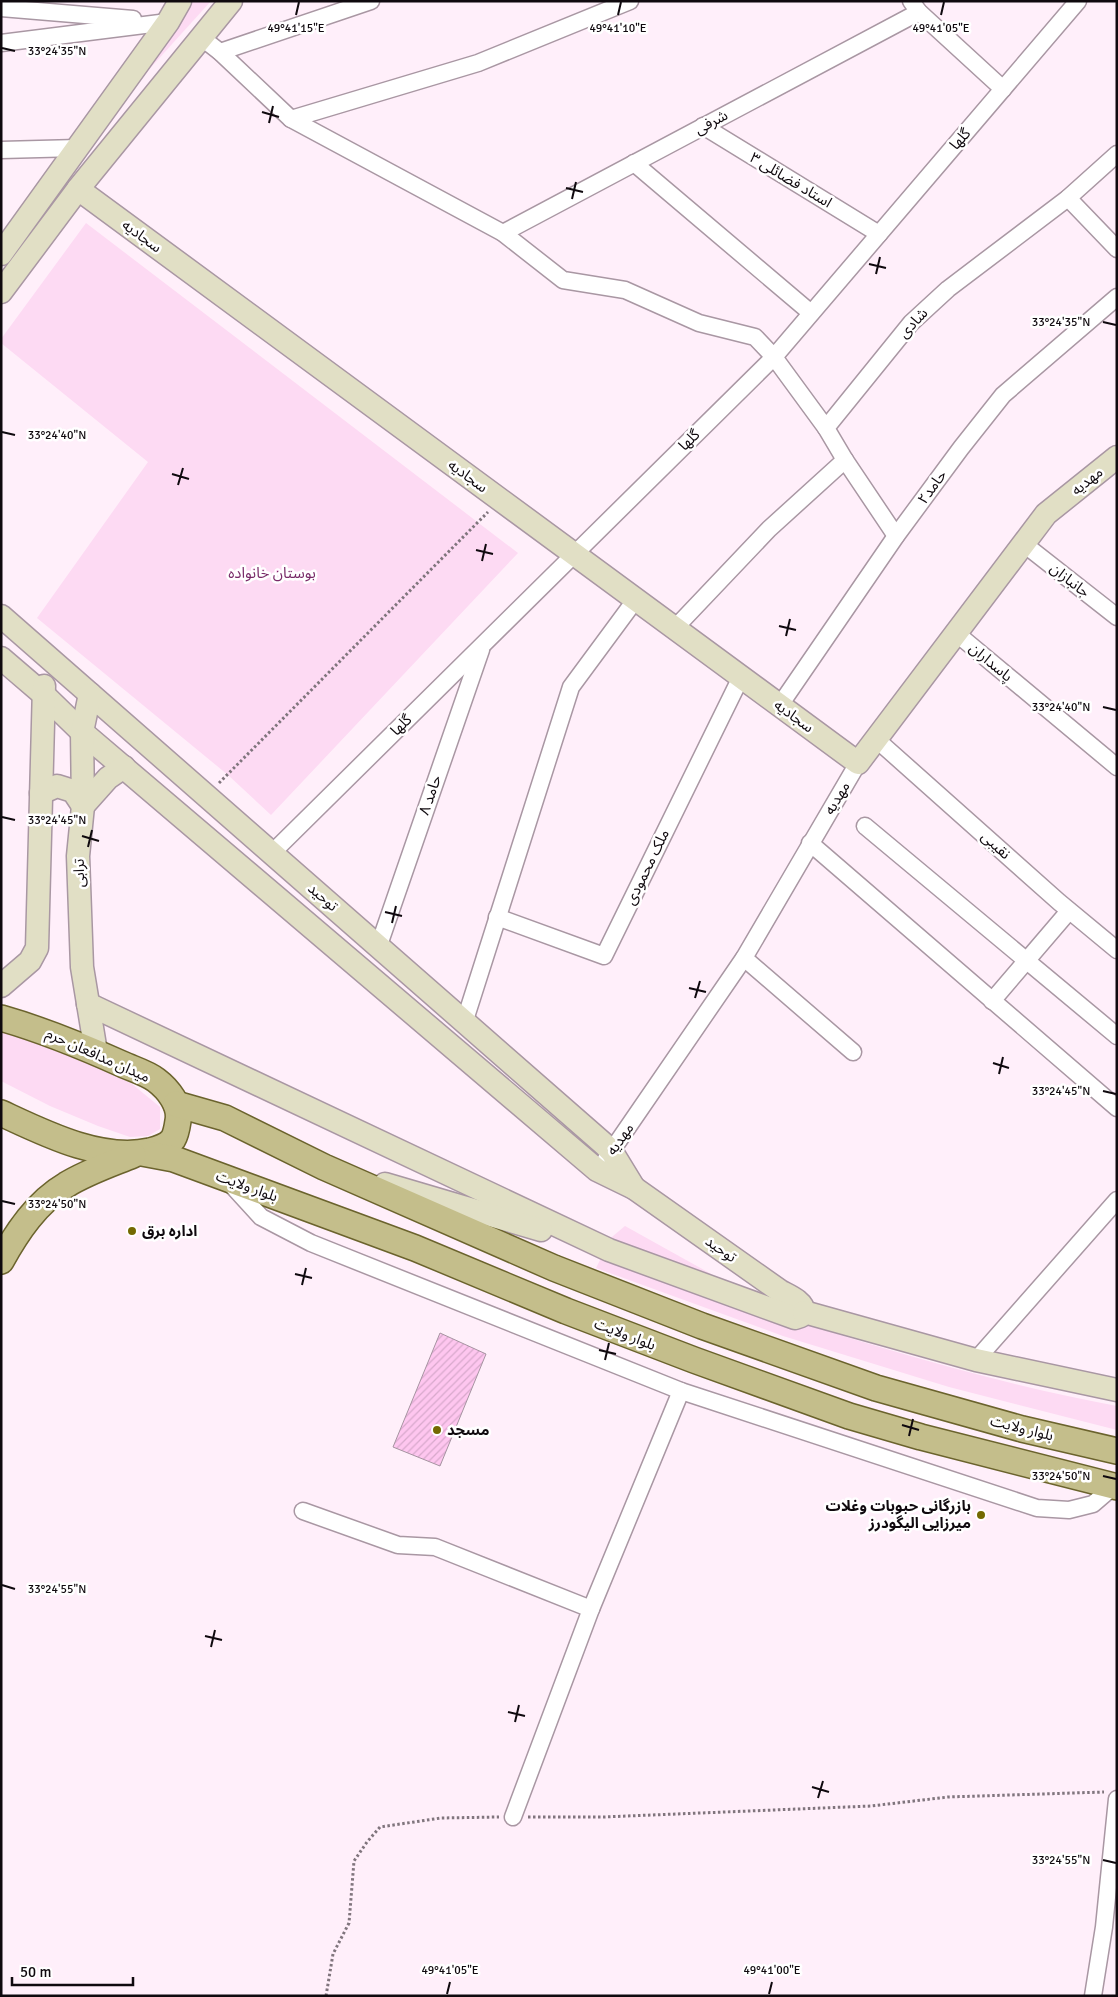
<svg xmlns="http://www.w3.org/2000/svg" width="1118" height="1997" viewBox="0 0 1118 1997" font-family="Signika,'Noto Sans Arabic',sans-serif">
<style>
.green{fill:#fddaf3}
.building{fill:url(#building-hatch);stroke:#a694a1}
.lines{fill:none;stroke-linecap:round;stroke-linejoin:round}
.street-casing{stroke:#a997a3;stroke-width:19}
.secondary-casing{stroke:#a997a3;stroke-width:25}
.primary-casing{stroke:#6b632d;stroke-width:28}
.path{stroke:#80757d;stroke-width:3;stroke-dasharray:2.5 2.5;stroke-linecap:butt}
.street{stroke:#fff;stroke-width:16}
.secondary{stroke:#e1dfc5;stroke-width:22}
.primary{stroke:#c4be8b;stroke-width:25}
.ticks{fill:none;stroke:#0f090e;stroke-width:2}
.poi-dot{fill:#736901;stroke:#fff;stroke-width:2}
.labels{text-anchor:middle;stroke-width:5;stroke-linejoin:round;paint-order:stroke}
.street-label{font-size:15px;fill:#0f090e;stroke:#fff}
.park-label{font-size:15px;fill:#782a68;stroke:#fff}
.poi-label{font-size:15px;font-weight:bold;fill:#0f090e;stroke:#fff;text-anchor:start}
.ticks-label{font-size:12px;text-anchor:middle;fill:#0f090e;stroke:#fff;stroke-width:5;stroke-linejoin:round;paint-order:stroke}
</style>
<defs>
<pattern id="building-hatch" width="6" height="6" patternUnits="userSpaceOnUse" patternTransform="scale(1.25)"><rect width="6" height="6" fill="#fec6ef"/><path d="M-1 1l2-2M0 6l6-6M5 7l2-2" fill="none" stroke="#d8a9cc"/></pattern>
</defs>
<rect width="100%" height="100%" fill="#ffeffa"/>
<g class="green">
<polygon points="191,1 211,1 144,75"/>
<polygon points="86,223 518,553 271,815 228,775 37,618 148,462 1,343 1,339"/>
<polygon points="1,1031 85,1058 132,1084 160,1107 160,1129 148,1136 130,1137 98,1126 50,1106 1,1081"/>
<polygon points="625,1226 713,1275 606,1242"/>
<path d="M 602,1256 C 771,1313 940,1373 1117,1406 L 1117,1430 L 949,1387 L 783,1336 L 596,1268 Z"/>
</g>
<polygon class="building" points="440,1333 486,1354 440,1466 393,1447"/>
<g class="lines">
<g class="street-casing">
<g id="street">
<polyline points="911,1 919,12 1003,89"/>
<polyline points="1,8 133,19"/>
<polyline points="202,38 220,52 291,119 503,233 563,280 625,290 699,323 755,337 774,357 826,428"/>
<polyline points="1,43 168,22"/>
<polyline points="220,52 371,1"/>
<polyline points="291,119 478,63 630,1"/>
<polyline points="703,126 879,234"/>
<polyline points="1,150 78,148"/>
<polyline points="634,163 811,313"/>
<polyline points="1068,198 1117,249"/>
<polyline points="503,233 919,12"/>
<polyline points="896,536 845,460 826,428 911,323 948,289 1068,198 1117,154"/>
<polyline points="1024,544 1117,617"/>
<polyline points="675,628 769,529 845,460"/>
<polyline points="956,633 1117,767"/>
<polyline points="780,705 896,536 961,448 1003,395 1117,297"/>
<polyline points="876,739 1059,902 1117,950"/>
<polyline points="865,826 1117,1036"/>
<polyline points="810,843 1117,1108"/>
<polyline points="272,853 774,357 1078,1"/>
<polyline points="497,917 604,956 741,677"/>
<polyline points="379,945 481,650"/>
<polyline points="744,958 853,1052"/>
<polyline points="992,1001 1069,911"/>
<polyline points="465,1020 571,687 636,599"/>
<polyline points="606,1159 744,958 858,763"/>
<polyline points="229,1182 261,1217 311,1243 681,1391 591,1609 513,1817"/>
<polyline points="976,1360 1117,1200"/>
<polyline points="681,1391 1037,1508 1069,1510 1093,1504 1114,1486"/>
<polyline points="303,1511 398,1545 435,1547 591,1609"/>
<polyline points="1093,1996 1104,1927 1117,1799"/>
</g>
</g>
<g class="secondary-casing">
<g id="secondary">
<polyline points="78,189 858,763 1046,514 1117,457"/>
<polyline points="1,254 168,22 180,1"/>
<polyline points="1,292 78,189 231,1"/>
<polyline points="1,616 605,1145 612,1152 634,1188"/>
<path d="M 1,658 L 43,694 L 82,732 L 597,1170 L 634,1188 L 780,1291 C 789,1296 803,1301 804,1312"/>
<polyline points="90,694 82,732 83,806 78,856 82,967 96,1052"/>
<polyline points="41,793 57,786 73,791 83,806 108,778 124,767"/>
<polyline points="1,986 30,961 37,948 44,686"/>
<polyline points="88,1004 609,1250 795,1318 801,1316 804,1312"/>
<polyline points="385,1184 541,1230"/>
<polyline points="804,1312 976,1360 1117,1390"/>
</g>
</g>
<g class="primary-casing">
<g id="primary">
<path d="M 1,1018 C 43,1030 82,1046 122,1064 C 133,1069 147,1073 156,1080 C 168,1089 181,1105 178,1121 C 177,1128 176,1134 173,1139 C 168,1146 158,1149 150,1151 C 101,1162 44,1133 1,1113"/>
<polyline points="176,1104 225,1118 324,1167 554,1268 702,1326 876,1388 1022,1429 1117,1451"/>
<polyline points="142,1153 174,1159 415,1248 566,1311 694,1360 849,1416 921,1437 1117,1487"/>
<path d="M 1,1261 C 17,1232 37,1202 66,1185 C 87,1172 111,1164 133,1155"/>
</g>
</g>
<g class="path">
<polyline points="219,783 488,512"/>
<polyline points="528,1817 603,1817 871,1806 948,1797 1104,1792"/>
<polyline points="326,1996 333,1954 349,1923 354,1861 367,1842 380,1827 441,1818 499,1817"/>
</g>
<use href="#street" class="street"/>
<use href="#secondary" class="secondary"/>
<use href="#primary" class="primary"/>
</g>
<path class="ticks" d="M 296,15 L 299,2M 618,15 L 621,2M 941,15 L 944,2M 2,48 L 15,51M 262,112 L 279,117M 269,123 L 273,106M 566,188 L 583,192M 572,199 L 576,182M 869,264 L 886,268M 876,274 L 880,257M 1103,322 L 1116,325M 2,432 L 15,435M 172,474 L 189,479M 178,485 L 183,468M 476,550 L 493,554M 482,561 L 486,544M 779,626 L 796,630M 786,636 L 790,619M 1103,707 L 1116,710M 2,817 L 15,820M 82,836 L 99,841M 88,847 L 92,830M 385,912 L 402,916M 392,923 L 396,906M 689,988 L 706,992M 695,998 L 700,981M 993,1063 L 1009,1068M 999,1074 L 1003,1057M 1103,1091 L 1116,1094M 2,1201 L 15,1204M 295,1274 L 312,1278M 302,1285 L 306,1268M 599,1350 L 616,1354M 605,1360 L 609,1343M 902,1425 L 919,1430M 909,1436 L 913,1419M 1103,1476 L 1116,1479M 2,1585 L 15,1589M 205,1636 L 222,1640M 211,1647 L 215,1630M 508,1712 L 525,1716M 515,1722 L 519,1705M 812,1787 L 829,1792M 818,1798 L 823,1781M 1103,1860 L 1116,1863M 447,1994 L 450,1982M 769,1994 L 772,1982"/>
<g class="poi-dot">
<circle cx="132" cy="1231" r="5"/>
<circle cx="437" cy="1430" r="5"/>
<circle cx="981" cy="1515" r="5"/>
</g>
<g class="labels">
<g class="street-label">
<text transform="translate(711 122) rotate(-28)" y="5">شرفی</text>
<text transform="translate(960 139) rotate(-49)" y="5">گلها</text>
<text transform="translate(791 180) rotate(31)" y="5">استاد فضائلی ۳</text>
<text transform="translate(142 236) rotate(36)" y="5">سجادیه</text>
<text transform="translate(913 323) rotate(-47)" y="5">شادی</text>
<text transform="translate(689 440) rotate(-45)" y="5">گلها</text>
<text transform="translate(468 476) rotate(36)" y="5">سجادیه</text>
<text transform="translate(1087 481) rotate(-39)" y="5">مهدیه</text>
<text transform="translate(932 487) rotate(-54)" y="5">حامد۲</text>
<text transform="translate(1070 580) rotate(38)" y="5">جانبازان</text>
<text transform="translate(991 662) rotate(40)" y="5">پاسداران</text>
<text transform="translate(794 716) rotate(36)" y="5">سجادیه</text>
<text transform="translate(401 725) rotate(-45)" y="5">گلها</text>
<text transform="translate(430 795) rotate(-71)" y="5">حامد ۸</text>
<text transform="translate(837 798) rotate(-59)" y="5">مهدیه</text>
<text transform="translate(996 845) rotate(42)" y="5">نقیبی</text>
<text transform="translate(647 867) rotate(-64)" y="5">ملک محمودی</text>
<text transform="translate(79 873) rotate(-91)" y="5">ترابی</text>
<text transform="translate(323 897) rotate(41)" y="5">توحید</text>
<text transform="translate(98 1055) rotate(24)" y="5">میدان مدافعان حرم</text>
<text transform="translate(620 1139) rotate(-55)" y="5">مهدیه</text>
<text transform="translate(247 1186) rotate(20)" y="5">بلوار ولایت</text>
<text transform="translate(721 1249) rotate(35)" y="5">توحید</text>
<text transform="translate(625 1334) rotate(21)" y="5">بلوار ولایت</text>
<text transform="translate(1022 1428) rotate(14)" y="5">بلوار ولایت</text>
</g>
<g class="park-label">
<text x="272" y="578">بوستان خانواده</text>
</g>
<g class="poi-label">
<text x="142" y="1236">اداره برق</text>
<text x="447" y="1435">مسجد</text>
<text x="971" y="1511" text-anchor="end">بازرگانی حبوبات وغلات<tspan x="971" dy="17">میرزایی الیگودرز</tspan></text>
</g>
</g>
<g class="ticks-label">
<text x="296" y="32">49°41'15"E</text>
<text x="618" y="32">49°41'10"E</text>
<text x="941" y="32">49°41'05"E</text>
<text x="57" y="55">33°24'35"N</text>
<text x="1061" y="326">33°24'35"N</text>
<text x="57" y="439">33°24'40"N</text>
<text x="1061" y="711">33°24'40"N</text>
<text x="57" y="824">33°24'45"N</text>
<text x="1061" y="1095">33°24'45"N</text>
<text x="57" y="1208">33°24'50"N</text>
<text x="1061" y="1480">33°24'50"N</text>
<text x="57" y="1593">33°24'55"N</text>
<text x="1061" y="1864">33°24'55"N</text>
<text x="450" y="1974">49°41'05"E</text>
<text x="772" y="1974">49°41'00"E</text>
</g>
<rect width="1118" height="1997" fill="none" stroke="#0f090e" stroke-width="5"/>
<path d="M12 1977v8h121v-8" fill="none" stroke="#0f090e" stroke-width="2.5"/>
<text x="20" y="1977" font-size="15" fill="#0f090e" stroke="#ffffff" stroke-width="4" paint-order="stroke">50 m</text>
</svg>
